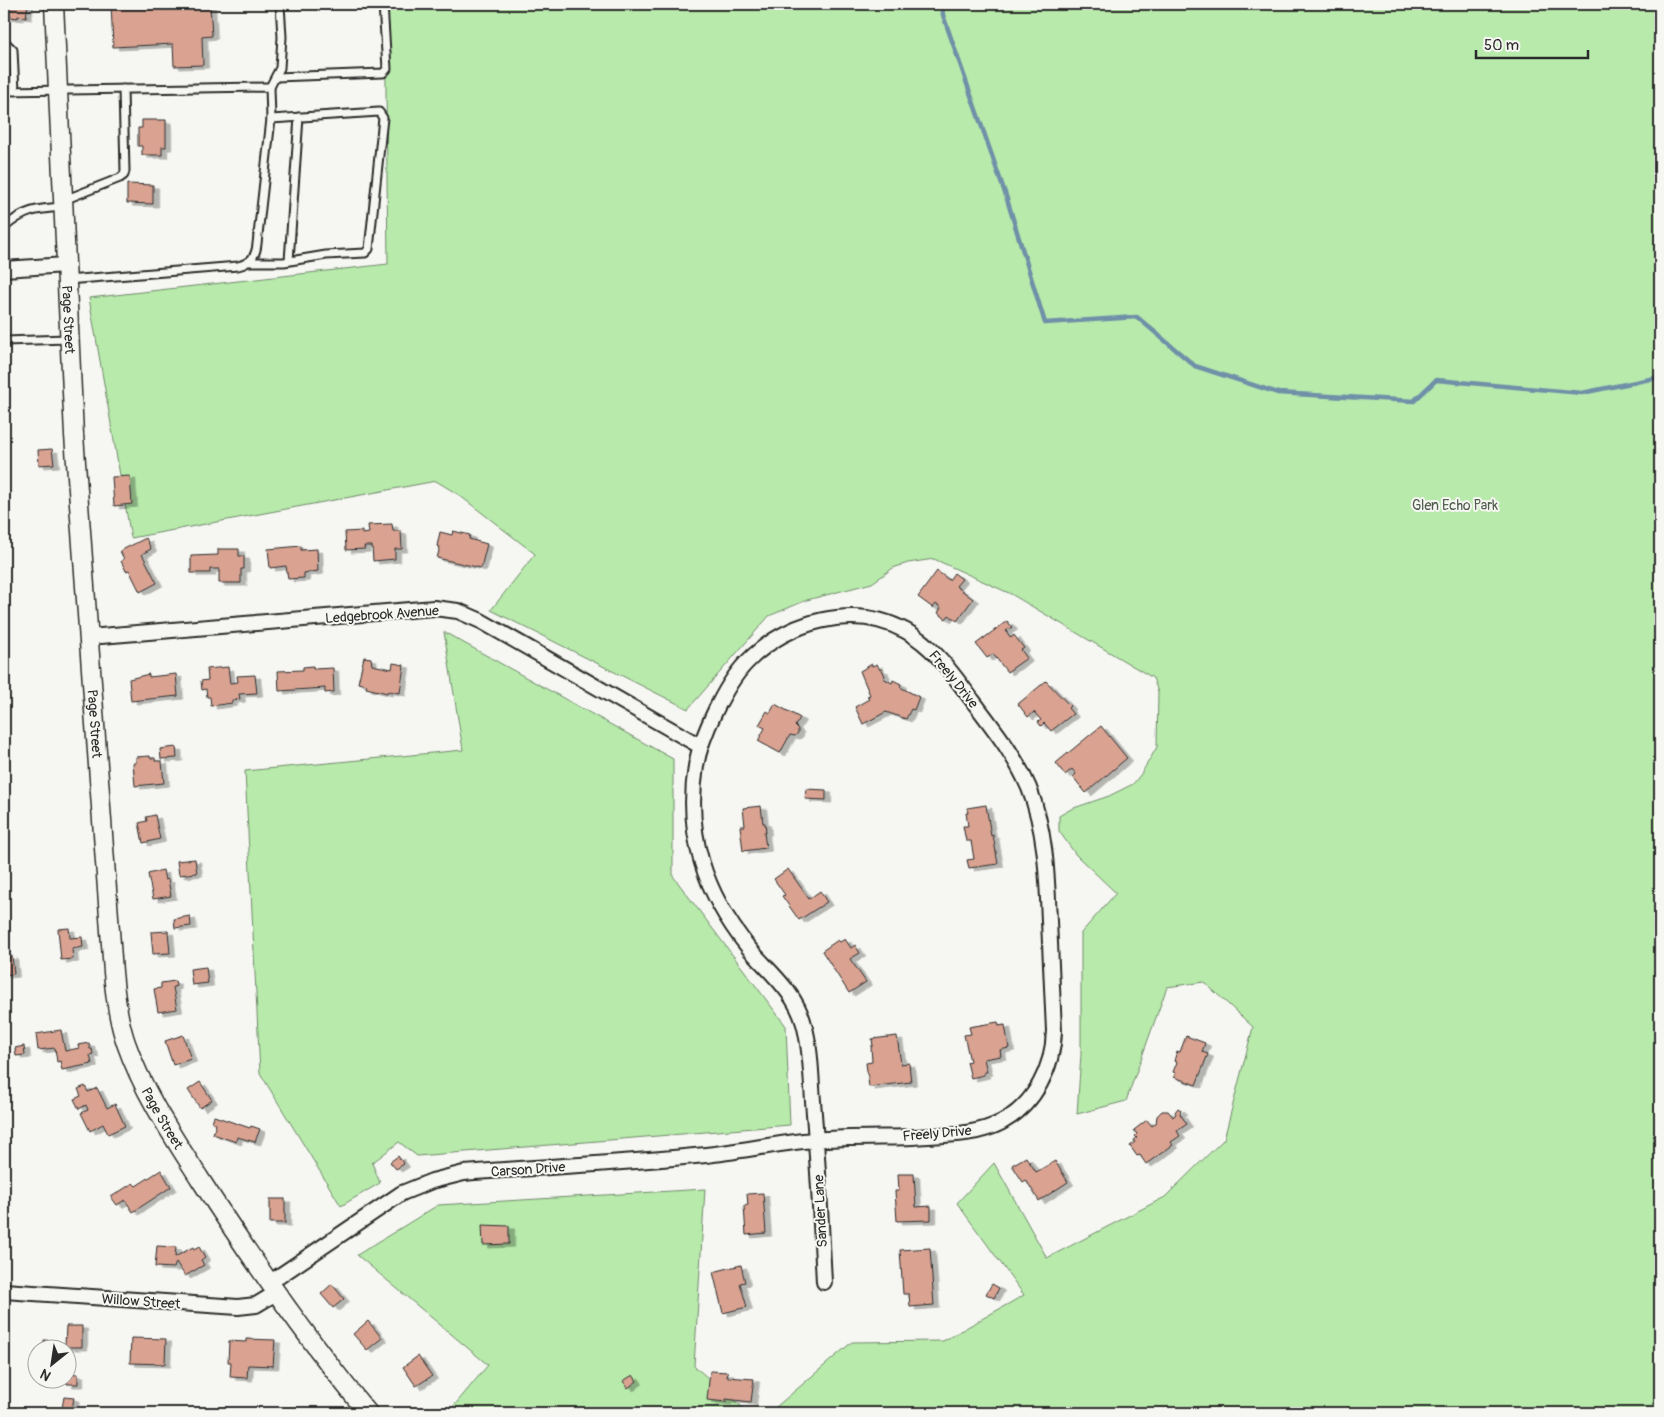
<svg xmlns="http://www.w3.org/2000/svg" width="1664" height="1417" viewBox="0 0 1664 1417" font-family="Pangolin,sans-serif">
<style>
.green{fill:#b7eaab;stroke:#718a6b}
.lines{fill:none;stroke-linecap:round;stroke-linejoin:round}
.stream{stroke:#6f90a8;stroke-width:4.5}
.building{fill:#d9a291;stroke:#2b2b2b;filter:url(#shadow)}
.service-casing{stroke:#2b2b2b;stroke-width:11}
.minor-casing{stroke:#2b2b2b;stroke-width:18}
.tertiary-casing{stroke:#2b2b2b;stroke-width:21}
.service{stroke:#f6f6f2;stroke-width:7}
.minor{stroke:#f6f6f2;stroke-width:14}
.tertiary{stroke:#f6f6f2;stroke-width:18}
.labels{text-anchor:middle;stroke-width:4;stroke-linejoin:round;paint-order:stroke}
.street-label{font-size:14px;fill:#2b2b2b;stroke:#f6f6f2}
.park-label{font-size:14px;fill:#4e5b4b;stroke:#f6f6f2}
</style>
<defs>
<filter id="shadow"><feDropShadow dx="5.5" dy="3" stdDeviation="0" flood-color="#0004"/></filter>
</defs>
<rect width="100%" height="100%" fill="#f6f6f2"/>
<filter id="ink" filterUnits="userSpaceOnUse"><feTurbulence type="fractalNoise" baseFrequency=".02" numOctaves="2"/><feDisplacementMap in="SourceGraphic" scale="10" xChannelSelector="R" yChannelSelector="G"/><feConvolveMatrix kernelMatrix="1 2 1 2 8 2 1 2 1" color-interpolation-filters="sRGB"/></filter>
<g filter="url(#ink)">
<g class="green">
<polygon points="385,4 1660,4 1660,1413 769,1413 852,1342 943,1341 1024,1295 957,1203 994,1163 1047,1258 1165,1197 1224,1139 1253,1027 1204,982 1167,987 1126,1101 1077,1114 1081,1054 1081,933 1116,893 1076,855 1059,831 1059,816 1071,809 1109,796 1133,784 1141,774 1157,747 1158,692 1153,678 1011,594 934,559 908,563 893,568 872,583 807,600 769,616 688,709 491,610 535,554 459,495 436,481 131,538 89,298 388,264"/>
<polygon points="444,632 673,759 673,876 786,1026 790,1125 417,1156 399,1142 372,1163 380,1183 341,1206 260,1073 245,771 463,750"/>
<polygon points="705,1189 694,1366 749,1413 448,1413 488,1365 357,1255 438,1205"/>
</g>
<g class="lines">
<polyline class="stream" points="942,4 943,15 1006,196 1045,323 1137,317 1195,366 1278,393 1414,401 1436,380 1582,393 1660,377"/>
</g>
<g class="building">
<polygon points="4,4 28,4 26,17 18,16 18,18 4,16"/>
<polygon points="111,4 210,4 212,36 202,37 203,65 174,66 173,44 113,47"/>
<polygon points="142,120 166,120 166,147 162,147 162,155 142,155 142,146 138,146 138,128 142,128"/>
<polygon points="127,184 153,185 153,204 127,203"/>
<polygon points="52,449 54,464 39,465 38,450"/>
<polygon points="130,476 132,504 114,506 112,477"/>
<polygon points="392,524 393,531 401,531 402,549 395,549 395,559 373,561 372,546 364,546 365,549 346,550 345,532 362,531 362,534 369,533 368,525"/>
<polygon points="453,531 470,535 469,539 487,544 481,568 437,558 440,547 437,546 440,532 452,535"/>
<polygon points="146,538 151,549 142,554 157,583 140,592 129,570 126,571 121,561 124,559 120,551"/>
<polygon points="301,546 301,550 317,549 318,571 304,573 304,578 288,579 286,566 270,568 268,549"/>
<polygon points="218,549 239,549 239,556 244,556 244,569 241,569 241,583 219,583 219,569 210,569 210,573 191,573 191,556 218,555"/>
<polygon points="937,571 949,580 954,573 962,579 956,586 973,599 957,621 949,615 946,619 938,613 941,608 936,604 933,608 918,597"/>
<polygon points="1007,621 1012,627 1006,631 1011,638 1014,635 1024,648 1021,650 1027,658 1007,672 993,654 987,658 976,644"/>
<polygon points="364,657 371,658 372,665 392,669 393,663 404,665 400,693 388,691 387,693 366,688 367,685 358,683"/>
<polygon points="872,664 872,666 877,664 880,670 882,669 885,676 883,678 892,683 893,680 901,684 900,687 919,697 914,710 911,709 906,719 886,712 863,724 855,707 869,699 867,696 870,695 860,671"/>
<polygon points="313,666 313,669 333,668 334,692 325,693 325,688 279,691 278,671 303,670 303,667"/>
<polygon points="228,667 230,683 238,682 237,676 255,675 257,693 239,694 240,699 232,700 232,703 211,706 210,697 207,697 206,689 202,690 201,681 208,680 207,669"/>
<polygon points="149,674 149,677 176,674 178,696 131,701 129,679"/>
<polygon points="1046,681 1070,706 1068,708 1073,714 1051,731 1044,723 1041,726 1038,722 1041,720 1034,712 1028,717 1018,704"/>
<polygon points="775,704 800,718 795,726 798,729 798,733 795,736 790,735 780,753 758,741 765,728 759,725 767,711 770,713"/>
<polygon points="1101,726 1127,758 1086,793 1073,777 1076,774 1072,769 1065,775 1056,763"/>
<polygon points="176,747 177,758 161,759 160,749"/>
<polygon points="150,756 150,758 155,758 155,761 162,761 164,783 135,786 133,763 136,763 136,757"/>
<polygon points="806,789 826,790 826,800 805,799"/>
<polygon points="986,805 991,836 993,835 998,864 969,868 967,860 974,859 971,841 966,841 963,826 968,826 966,813 968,813 967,808"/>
<polygon points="761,806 763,823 765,823 766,832 764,832 766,848 743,851 740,826 745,826 743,808"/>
<polygon points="155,815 160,839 143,843 139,823 147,821 146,817"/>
<polygon points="195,859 197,873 179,875 177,861"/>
<polygon points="788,869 809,899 820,891 827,902 799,920 782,896 785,895 774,879"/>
<polygon points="163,870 165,880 168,879 171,896 153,899 148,874"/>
<polygon points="190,916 191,926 175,928 174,919"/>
<polygon points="69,928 70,938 82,937 83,947 72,949 73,959 61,960 58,929"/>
<polygon points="168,931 170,953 153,954 151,932"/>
<polygon points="845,939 851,948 855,945 860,953 850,959 866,982 849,993 822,951 838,940 840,942"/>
<polygon points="12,956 14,974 4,975 4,957"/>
<polygon points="206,967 208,983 192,985 190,969"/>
<polygon points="175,981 176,986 173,987 177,1009 158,1012 154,989 161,988 161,983"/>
<polygon points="998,1022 999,1026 1005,1025 1009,1048 1000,1050 1001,1056 984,1059 987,1072 984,1072 984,1075 971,1078 967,1062 970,1061 964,1035 971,1034 969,1027"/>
<polygon points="61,1030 65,1051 79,1048 78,1045 89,1043 90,1049 92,1049 93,1054 90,1055 92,1064 62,1070 60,1061 57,1062 55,1048 38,1050 36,1034"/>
<polygon points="183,1035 191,1059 173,1065 165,1041"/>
<polygon points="897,1036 901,1064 909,1063 911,1082 869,1087 866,1063 872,1062 871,1046 873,1046 872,1039"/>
<polygon points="1186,1036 1205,1043 1202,1052 1208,1054 1196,1085 1174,1077 1176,1073 1173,1072 1177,1062 1174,1061 1177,1051 1180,1052"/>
<polygon points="24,1046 25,1055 16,1056 15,1048"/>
<polygon points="200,1082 212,1100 200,1108 188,1090"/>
<polygon points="85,1086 88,1092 97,1088 107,1108 115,1104 125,1126 108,1134 103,1124 90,1131 81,1113 88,1110 86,1105 79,1109 74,1099 81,1096 78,1089"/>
<polygon points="1178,1108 1181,1110 1180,1114 1187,1124 1177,1131 1180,1136 1171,1142 1173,1145 1146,1164 1140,1155 1137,1156 1130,1146 1135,1142 1134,1140 1137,1138 1135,1136 1137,1134 1134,1130 1147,1120 1152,1126 1156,1123 1157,1116 1162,1111 1168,1111 1173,1117 1176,1114 1175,1112"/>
<polygon points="214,1116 250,1128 251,1126 260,1129 255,1142 237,1137 236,1142 213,1134 216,1124 212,1122"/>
<polygon points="398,1156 404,1164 396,1169 390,1162"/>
<polygon points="1026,1157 1036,1172 1055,1161 1068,1182 1039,1201 1026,1180 1023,1182 1012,1165"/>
<polygon points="161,1170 171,1187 133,1212 125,1200 117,1205 111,1197 133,1183 136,1186"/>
<polygon points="898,1174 914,1174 916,1207 931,1206 931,1220 897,1221 895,1191 899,1191"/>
<polygon points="763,1193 766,1233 746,1235 744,1206 748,1205 747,1194"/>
<rect x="270" y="1199" width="15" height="24"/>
<polygon points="482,1225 509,1226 509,1244 483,1245"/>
<polygon points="157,1246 176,1247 175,1257 193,1247 194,1250 199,1247 205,1257 201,1260 204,1265 185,1276 176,1262 174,1268 155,1267"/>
<polygon points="930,1248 934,1305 910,1307 909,1294 903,1294 900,1250"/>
<polygon points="741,1265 745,1282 740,1283 747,1307 723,1313 713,1272"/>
<polygon points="332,1284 344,1299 333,1308 321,1294"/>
<polygon points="992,1284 999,1288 994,1298 986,1294"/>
<polygon points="368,1321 382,1338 367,1350 353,1334"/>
<polygon points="66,1326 82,1326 82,1347 65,1347 65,1350 43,1350 44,1340 57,1341 57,1344 65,1345"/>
<polygon points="131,1338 166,1339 165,1364 130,1363"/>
<polygon points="246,1339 275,1340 273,1366 248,1365 247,1378 230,1377 231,1362 228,1362 229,1341 246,1342"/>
<polygon points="418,1356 432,1376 416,1386 403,1367"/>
<polygon points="710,1371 728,1372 727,1377 754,1379 751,1402 726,1399 726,1402 707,1400"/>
<polygon points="68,1373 78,1374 78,1384 67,1384"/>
<polygon points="633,1375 637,1381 628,1388 623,1381"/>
<polygon points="64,1397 74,1398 72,1409 62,1408"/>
</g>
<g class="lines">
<g class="service-casing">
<g id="service">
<polyline points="4,41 13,50 15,91"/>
<polyline points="276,77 383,73 387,69 383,4"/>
<polyline points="270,87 280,68 282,37 280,4"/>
<path d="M 4,91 L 270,87 L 271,119 L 257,244 C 256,256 251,263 238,266 L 67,280"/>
<polyline points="64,200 120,178 124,175 125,171 123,89"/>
<path d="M 4,228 C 23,210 37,209 62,207"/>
<polyline points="289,261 299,117"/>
<polyline points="250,262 284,262 326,255 365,253 369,249 383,118 379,112 271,119"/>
<polyline points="4,341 68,339"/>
</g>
</g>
<g class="minor-casing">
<g id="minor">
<polyline points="4,269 66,265"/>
<polyline points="89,637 434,608 458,611 481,621 700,746"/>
<path d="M 269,1283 L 402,1193 L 432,1181 L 464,1173 C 544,1167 625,1163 706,1155 C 742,1151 778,1143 814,1140 C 847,1137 880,1138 913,1137 C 942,1135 976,1136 1002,1122 C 1035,1104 1053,1068 1054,1031 C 1052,994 1051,958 1049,921 C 1047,875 1046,831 1029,788 C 1015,755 994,729 973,701 C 953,675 935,647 906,631 C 854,602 787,621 746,663 C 725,685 701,736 696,766 C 685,835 705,893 748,947 C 769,972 795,991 804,1024 C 811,1049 811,1076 813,1101 C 818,1162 821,1222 824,1282"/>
<polyline points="4,1291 238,1307 256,1305 276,1293"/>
</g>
</g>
<g class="tertiary-casing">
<g id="tertiary">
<path id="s1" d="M 54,4 L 74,435 L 113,972 C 115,996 118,1020 126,1043 C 143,1092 172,1135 200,1179 C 252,1260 307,1339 368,1413"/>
</g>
</g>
<use href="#service" class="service"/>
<use href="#minor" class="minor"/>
<use href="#tertiary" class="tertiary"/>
</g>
</g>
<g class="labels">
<g class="street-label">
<text dy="5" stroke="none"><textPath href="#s1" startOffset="316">Page Street</textPath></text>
<text transform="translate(382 614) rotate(-4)" y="5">Ledgebrook Avenue</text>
<text transform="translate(954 679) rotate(51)" y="5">Freely Drive</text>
<text dy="5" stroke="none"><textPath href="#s1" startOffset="721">Page Street</textPath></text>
<text dy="5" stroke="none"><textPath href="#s1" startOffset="1126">Page Street</textPath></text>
<text transform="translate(937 1133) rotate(-5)" y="5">Freely Drive</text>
<text transform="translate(528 1169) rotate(-4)" y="5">Carson Drive</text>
<text transform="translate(820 1211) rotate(-93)" y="5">Sander Lane</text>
<text transform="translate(141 1301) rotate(4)" y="5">Willow Street</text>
</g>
<g class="park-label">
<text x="1455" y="510">Glen Echo Park</text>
</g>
</g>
<rect width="1664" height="1417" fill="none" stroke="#f6f6f2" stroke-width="20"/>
<rect x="10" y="10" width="1644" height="1397" fill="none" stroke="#2b2b2b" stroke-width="2" filter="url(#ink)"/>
<g transform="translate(52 1364) rotate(210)"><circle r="24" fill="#f6f6f2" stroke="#a5a5a2"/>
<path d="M0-4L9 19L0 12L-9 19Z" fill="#2b2b2b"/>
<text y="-8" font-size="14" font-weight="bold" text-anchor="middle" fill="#2b2b2b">N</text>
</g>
<path d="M1476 50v8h112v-8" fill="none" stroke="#2b2b2b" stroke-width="2.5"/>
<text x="1484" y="50" font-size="15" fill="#2b2b2b" stroke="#f6f6f2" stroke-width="4" paint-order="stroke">50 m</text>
</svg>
